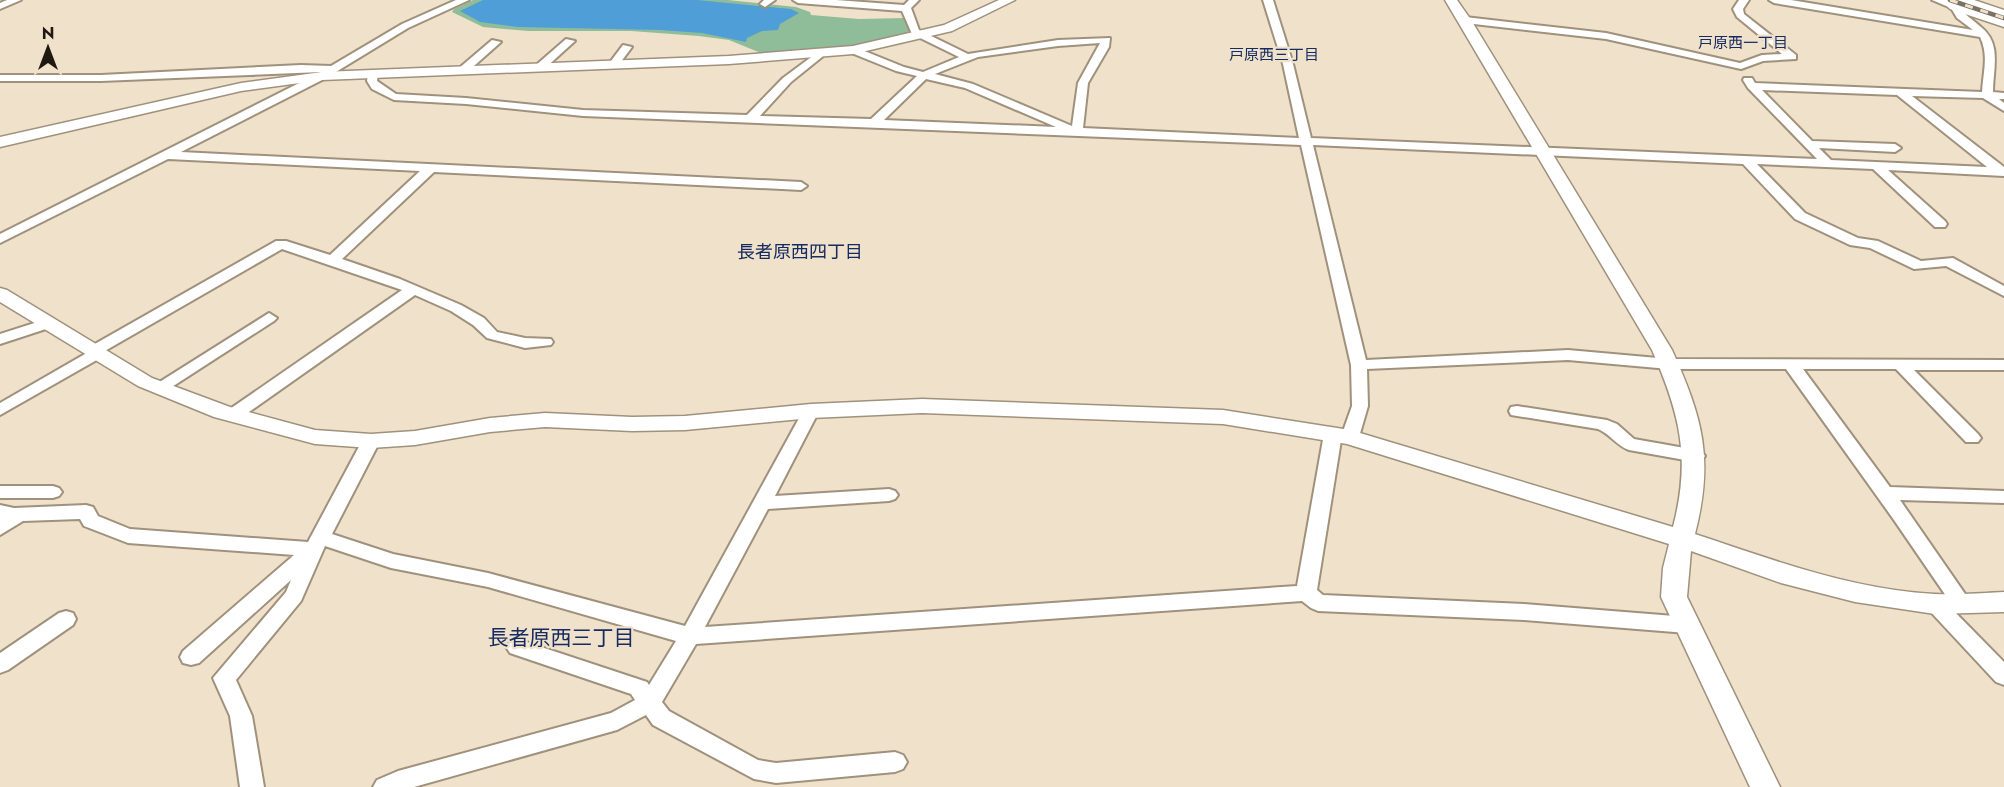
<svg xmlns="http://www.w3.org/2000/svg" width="2004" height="787" viewBox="0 0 2004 787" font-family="Jost,'Noto Sans JP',sans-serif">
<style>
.green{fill:#90bd99}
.water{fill:#4f9ed7}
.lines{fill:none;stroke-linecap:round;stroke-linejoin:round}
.minor-casing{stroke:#9f917c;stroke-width:4}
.tertiary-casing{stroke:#9f917c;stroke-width:3}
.secondary-casing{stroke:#9f917c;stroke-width:3}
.minor{fill:#fff;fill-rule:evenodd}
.tertiary{fill:#fff;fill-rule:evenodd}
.secondary{fill:#fff;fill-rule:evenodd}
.rail-casing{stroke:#7c7263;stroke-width:4.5}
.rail{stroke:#f0e1ca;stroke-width:3;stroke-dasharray:8;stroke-linecap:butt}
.labels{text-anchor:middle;stroke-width:4.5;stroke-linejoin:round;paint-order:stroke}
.far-neighbourhood-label{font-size:15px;fill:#162b61;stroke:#f0e1ca}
.neighbourhood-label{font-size:18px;fill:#162b61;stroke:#f0e1ca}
.near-neighbourhood-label{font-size:21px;fill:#162b61;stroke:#f0e1ca}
</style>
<rect width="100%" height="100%" fill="#f0e1ca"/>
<polygon class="green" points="473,0 728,0 796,7 810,12 811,15 859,19 905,18 910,33 865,44 766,55 729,40 699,36 631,31 528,31 483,27 452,12 454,9"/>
<polygon class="water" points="483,0 697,0 791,9 799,13 780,24 778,30 762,31 747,38 746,42 702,33 660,30 518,27 480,22 460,11"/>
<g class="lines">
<g class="minor-casing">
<g id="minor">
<polygon points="7,0 21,0 0,9 0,3"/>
<polygon points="456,0 469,0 408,28 326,78 181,152 801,182 807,186 801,190 434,172 342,259 400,279 461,305 484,318 497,332 525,338 551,339 553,342 551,345 525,348 487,338 473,325 451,311 415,295 239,419 227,419 225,415 227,411 402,290 282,249 103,352 102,357 0,415 0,403 85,354 86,349 276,241 286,241 330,255 420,171 168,159 0,243 0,234 321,72 101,81 0,81 0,75 101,75 301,65 331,66 402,24"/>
<polygon points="764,0 775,0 765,7 760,4"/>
<path d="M 793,0 L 836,0 L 904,5 L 909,0 L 919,0 L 911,8 L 919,30 L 968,54 L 1058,40 L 1110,38 L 1109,47 L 1088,83 L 1083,128 L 1299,138 L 1283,64 L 1263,0 L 1273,0 L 1293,64 L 1311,138 L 1817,159 L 1748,88 L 1743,80 L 1744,78 L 1752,78 L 1755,83 L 1982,92 C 1983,72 1989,56 1980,37 L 1774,3 L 1769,0 L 1791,0 L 1973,30 L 1957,18 L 1951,8 L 1932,0 L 1946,0 L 1958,4 C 1964,15 1972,19 1981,27 C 2002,44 1993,68 1993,92 L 2004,93 L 2004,99 L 1999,99 L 2004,103 L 2004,111 L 1983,98 L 1912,96 L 2004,167 L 2004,176 L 1888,170 L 1945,221 L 1947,224 L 1945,227 L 1935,227 L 1873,169 L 1757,164 L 1805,213 L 1858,238 L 1878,241 L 1921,261 L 1953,258 L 2004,286 L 2004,296 L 1946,266 L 1914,269 L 1870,248 L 1850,245 L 1795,219 L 1743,164 L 1313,145 L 1366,360 L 1568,350 L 1669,359 L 2004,360 L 2004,370 L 1914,370 L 1978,434 L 1981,438 L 1978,442 L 1966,442 L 1896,369 L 1803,369 L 1890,487 L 2004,491 L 2004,503 L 1900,500 L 1972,604 L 1969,609 L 1962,612 L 1955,609 L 1894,520 L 1786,369 L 1669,369 L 1568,360 L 1367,369 L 1368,406 L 1359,437 L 1356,441 L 1344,441 L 1341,437 L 1352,406 L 1351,365 L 1301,145 L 583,116 L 466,104 L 394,100 L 372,89 L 367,81 L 368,74 L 373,71 L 378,74 L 377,81 L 396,94 L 466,98 L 583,110 L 747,115 L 783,78 L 818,52 L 823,55 L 822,57 L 791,82 L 760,116 L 871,119 L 917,76 L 896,71 L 849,52 L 849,48 L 857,48 L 904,67 L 923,72 L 959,57 L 912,34 L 902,11 L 798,3 ZM 1100,43 L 1078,83 L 1072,126 L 973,84 L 935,74 L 978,57 L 1058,46 ZM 926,79 L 965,88 L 1056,127 L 884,120 ZM 1762,90 L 1897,95 L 1987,167 L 1831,160 L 1819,148 L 1895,152 L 1901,148 L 1895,144 L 1812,141 Z"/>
<polygon points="1739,0 1749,0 1743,9 1744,14 1796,55 1796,59 1763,61 1741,69 1606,39 1465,23 1460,20 1465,17 1606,33 1740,63 1762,55 1782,54 1737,17 1733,9"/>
<polygon points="566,39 575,41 543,70 535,70 535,66"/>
<polygon points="492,40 501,42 466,73 458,73 458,69"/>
<polygon points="623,45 632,47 617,67 609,67 608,65"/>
<polygon points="269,313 277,318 274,321 164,392 158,393 150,388"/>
<polygon points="47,319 52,321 55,324 52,327 0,344 0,334"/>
<polygon points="811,406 817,407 819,411 775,496 889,489 895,491 898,495 895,499 889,501 768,509 705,627 1297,586 1324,434 1327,430 1339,430 1342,434 1317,590 1323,595 1524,604 1687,617 1694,619 1697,625 1694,631 1687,633 1524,620 1318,611 1311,608 1302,601 696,644 662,702 669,711 758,760 776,763 895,752 903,755 907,762 903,769 895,772 776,783 754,779 653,725 646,715 617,730 414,787 373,787 377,780 398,771 611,713 635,700 631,694 510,653 506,647 510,641 517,639 647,682 649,685 676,641 488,587 391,568 325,546 301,601 236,680 252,716 264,787 240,787 230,716 213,678 286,592 291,580 199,663 191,665 183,663 180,657 183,651 294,555 128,543 84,526 80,519 23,521 0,535 0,505 14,508 86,505 93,507 98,516 130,529 308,542 362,441 365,437 377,437 380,441 332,534 393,554 488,573 685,626 803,411 805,407"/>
<path d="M 1517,406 L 1607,420 L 1617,424 L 1634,439 L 1696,450 L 1702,452 L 1705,456 L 1702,460 L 1696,462 L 1629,450 C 1617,446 1610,434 1598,429 L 1511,415 L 1509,411 L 1511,407 Z"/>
<polygon points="0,486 53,486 59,488 62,492 59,496 53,498 0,498"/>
<polygon points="1935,596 1942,599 2004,662 2004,685 1996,682 1928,609 1925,604 1928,599"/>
<polygon points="66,611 73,613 76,619 73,625 8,670 0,673 0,653 59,613"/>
</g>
</g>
<g class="tertiary-casing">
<g id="tertiary">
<polygon points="999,0 1015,0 952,31 853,54 729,64 322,80 241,91 0,147 0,137 241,83 322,72 729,56 853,46 944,25"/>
<path d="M 1445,0 L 1457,0 L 1471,20 L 1672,350 C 1703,419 1714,459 1695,534 C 1773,560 1853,590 1935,594 C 1958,595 1981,593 2004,592 L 2004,612 L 1935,614 L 1855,602 L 1781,583 L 1691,551 L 1687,597 L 1780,787 L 1750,787 L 1661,597 L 1663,568 L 1669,544 L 1347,444 L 1223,424 L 922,413 L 811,418 L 685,430 L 632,431 L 545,427 L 490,432 L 415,445 L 371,448 L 315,444 L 214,417 L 138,386 L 0,302 L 0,288 L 7,290 L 152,378 L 230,407 L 315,430 L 371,434 L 415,431 L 490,418 L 545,413 L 632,417 L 685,416 L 811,404 L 922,399 L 1223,410 L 1350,430 L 1673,527 C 1691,458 1680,414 1652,350 Z"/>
<polygon points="1956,0 1974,0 2004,10 2004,18"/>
</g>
</g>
<g class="secondary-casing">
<polygon id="secondary" points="1941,0 1956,0 2004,18 2004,27 1950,9"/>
</g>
<use href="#minor" class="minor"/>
<use href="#tertiary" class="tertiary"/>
<use href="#secondary" class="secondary"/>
<g class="rail-casing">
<polyline id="rail" points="1950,0 2004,18"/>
</g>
<use href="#rail" class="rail"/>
</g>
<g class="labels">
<g class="far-neighbourhood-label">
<text x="1743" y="48">戸原西一丁目</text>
<text x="1274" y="60">戸原西三丁目</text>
</g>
<g class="neighbourhood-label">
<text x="800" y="258">長者原西四丁目</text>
</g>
<g class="near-neighbourhood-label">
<text x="561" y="645">長者原西三丁目</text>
</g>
</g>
<g transform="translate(48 48)" stroke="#f0e1ca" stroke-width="4.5" paint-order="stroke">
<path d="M0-4.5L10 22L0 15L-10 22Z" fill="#1f1911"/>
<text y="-9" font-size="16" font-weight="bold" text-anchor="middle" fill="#1f1911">N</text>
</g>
</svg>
